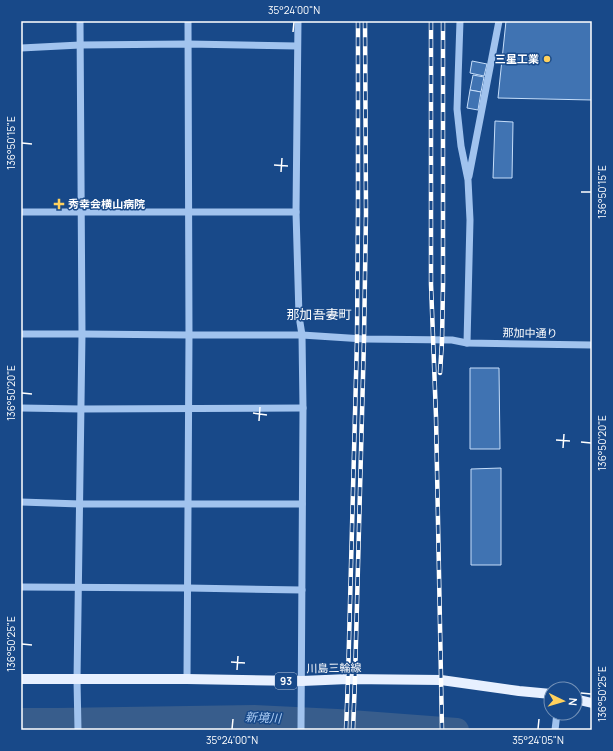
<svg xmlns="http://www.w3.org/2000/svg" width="613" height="751" viewBox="0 0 613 751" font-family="Manrope,'Noto Sans JP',sans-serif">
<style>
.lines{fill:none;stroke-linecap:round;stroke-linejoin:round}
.river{stroke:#385d8c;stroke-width:24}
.building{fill:#4073b2;stroke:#c6defa}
.minor{stroke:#a1c3ee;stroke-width:7}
.major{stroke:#e7f0ff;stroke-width:10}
.rail-casing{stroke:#fff;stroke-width:4.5}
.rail{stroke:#184989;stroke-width:3;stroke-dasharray:9;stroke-linecap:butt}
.ticks{fill:none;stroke:#fff;stroke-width:1.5}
.poi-dot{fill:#ffd15d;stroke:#184989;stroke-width:1.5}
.labels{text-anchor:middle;stroke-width:3;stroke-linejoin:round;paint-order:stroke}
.shield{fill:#184989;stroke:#bac8dc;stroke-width:1}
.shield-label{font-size:10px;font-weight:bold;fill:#fff}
.poi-label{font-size:11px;font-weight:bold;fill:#fff;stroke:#184989;text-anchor:end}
.street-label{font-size:11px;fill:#fff;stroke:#184989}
.water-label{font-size:12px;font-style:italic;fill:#accdf5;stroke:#184989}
.quarter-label{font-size:13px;fill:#fff;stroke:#184989}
.neatline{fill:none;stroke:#fff;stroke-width:1.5}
.ticks-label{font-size:10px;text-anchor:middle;fill:#fff}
</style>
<rect width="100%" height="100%" fill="#184989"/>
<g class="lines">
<polyline class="river" points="21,720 57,720 254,717 337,721 457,730"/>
</g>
<g class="building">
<polygon points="506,21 592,21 592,100 498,98"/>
<polygon points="472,61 487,64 484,76 470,73"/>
<polygon points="473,75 484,77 481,92 470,90"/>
<polygon points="470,90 481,92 478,110 467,108"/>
<polygon points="495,121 513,122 512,178 493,178"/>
<polygon points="470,368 499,368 500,449 470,449"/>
<polygon points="501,468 501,565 471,565 471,469"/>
</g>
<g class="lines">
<g class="minor">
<polyline points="298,21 296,212 299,316 302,335 303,408 301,730"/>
<polyline points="460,21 457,109 461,146 468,180 470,220 467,343"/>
<polyline points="21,48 80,45 188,44 297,46"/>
<polyline points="469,176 499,21"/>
<polyline points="21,212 296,212"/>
<polyline points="21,334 82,334 189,335 302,335 364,339 452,340 467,343 592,345"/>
<polyline points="21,408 81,409 303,408"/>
<polyline points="21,502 80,504 302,504"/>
<polyline points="21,587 188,588 302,590"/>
<polyline points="187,679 189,335 188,21"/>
<polyline points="78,730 77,680 82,334 80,21"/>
<polyline points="555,730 557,713"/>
</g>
<g class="major">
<polyline points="21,679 187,679 302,681 348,679 441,680 519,691 551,694"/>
<polyline points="575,699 592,703"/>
</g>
<g class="rail-casing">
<g id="rail">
<polyline points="431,21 431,284 436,417 442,730"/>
<polyline points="440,373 442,341 443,285 443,21"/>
<polyline points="346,730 348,679 357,339 358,212 358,21"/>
<polyline points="353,730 355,679 364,339 366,213 365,21"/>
</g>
</g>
<use href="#rail" class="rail"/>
</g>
<path class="ticks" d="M 293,32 L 294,22M 22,143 L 32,144M 274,165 L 288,166M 281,172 L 282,158M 581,192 L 591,192M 22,393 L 32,394M 253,413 L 267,415M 259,421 L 260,407M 556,440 L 570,441M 581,442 L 591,443M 563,448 L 564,434M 22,644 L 32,645M 231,662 L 245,663M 237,670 L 238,656M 581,693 L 591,694M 232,729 L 233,719M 538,729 L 539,719"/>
<g class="poi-dot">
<circle cx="547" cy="59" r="4"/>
<path d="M57 198h4v4h4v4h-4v4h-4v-4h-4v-4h4z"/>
</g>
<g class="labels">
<rect class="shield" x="275" y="673" width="22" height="16" rx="3"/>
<g class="shield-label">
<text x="286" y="685">93</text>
</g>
<g class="poi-label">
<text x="539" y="63">三星工業</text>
<text x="68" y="208" text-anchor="start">秀幸会横山病院</text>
</g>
<g class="street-label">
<text transform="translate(530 333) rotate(1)" y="4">那加中通り</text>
<text transform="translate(334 668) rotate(-1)" y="4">川島三輪線</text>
</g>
<g class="water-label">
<text transform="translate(263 718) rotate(2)" y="4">新境川</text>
</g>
<g class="quarter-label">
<text x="319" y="319">那加吾妻町</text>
</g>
</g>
<rect width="613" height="751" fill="none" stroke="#184989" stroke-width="44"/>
<g transform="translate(563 701) rotate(95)"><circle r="19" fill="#184989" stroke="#7492b8"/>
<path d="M0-3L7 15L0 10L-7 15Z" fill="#ffd15d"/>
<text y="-6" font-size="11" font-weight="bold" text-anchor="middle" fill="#ffffff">N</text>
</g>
<rect x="22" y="22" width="569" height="707" class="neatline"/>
<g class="ticks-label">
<text x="294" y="14">35°24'00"N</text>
<text transform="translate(11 143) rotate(-90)" y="4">136°50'15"E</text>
<text transform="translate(602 192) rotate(-90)" y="4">136°50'15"E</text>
<text transform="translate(11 393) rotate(-90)" y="4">136°50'20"E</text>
<text transform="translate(602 443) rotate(-90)" y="4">136°50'20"E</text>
<text transform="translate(11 644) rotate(-90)" y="4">136°50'25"E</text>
<text transform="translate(602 694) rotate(-90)" y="4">136°50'25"E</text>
<text x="232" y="744">35°24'00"N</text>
<text x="538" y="744">35°24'05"N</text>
</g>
</svg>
